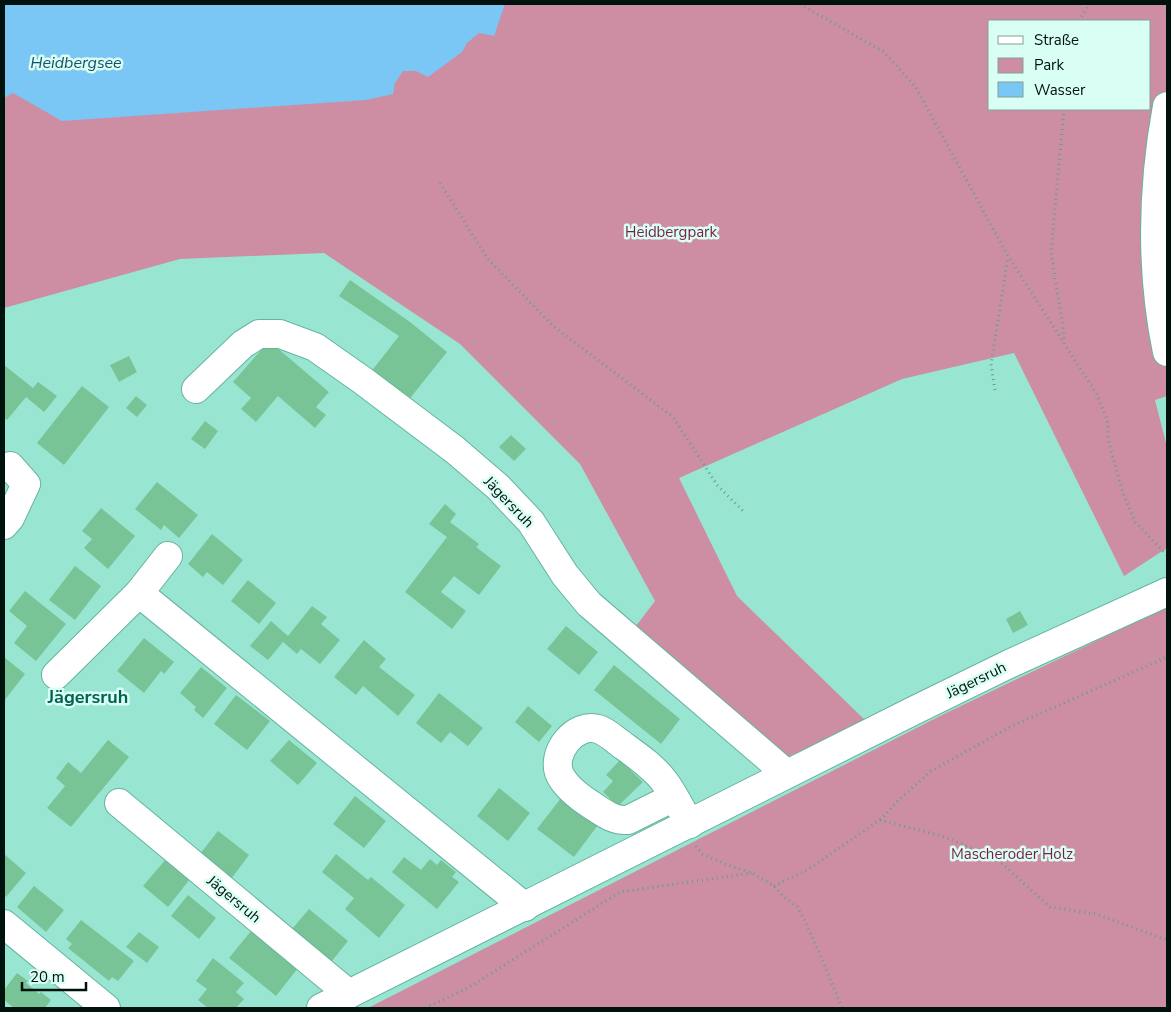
<svg xmlns="http://www.w3.org/2000/svg" width="1171" height="1012" viewBox="0 0 1171 1012" font-family="'Nunito Sans',sans-serif">
<style>
.green{fill:#cd8ea4;fill-rule:evenodd}
.water{fill:#7ac6f4}
.building{fill:#79c497}
.lines{fill:none;stroke-linecap:round;stroke-linejoin:round}
.minor-casing{stroke:#66b3a1;stroke-width:30}
.major-casing{stroke:#66b3a1;stroke-width:30}
.path{stroke:#649e8f;stroke-width:3;stroke-dasharray:1 4;stroke-linecap:butt}
.minor{stroke:#fff;stroke-width:28}
.major{stroke:#fff;stroke-width:28}
.labels{text-anchor:middle;stroke-width:5;stroke-linejoin:round;paint-order:stroke}
.park-label{font-size:15px;fill:#781e48;stroke:#d9fef3}
.street-label{font-size:15px;fill:#00120d;stroke:#d9fef3}
.water-label{font-size:16px;font-style:italic;fill:#15506f;stroke:#d9fef3}
.quarter-label{font-size:18px;font-weight:bold;fill:#016152;stroke:#d9fef3}
</style>
<rect width="100%" height="100%" fill="#98e6d2"/>
<g class="green">
<path d="M 4,4 L 1167,4 L 1167,396 L 1155,400 L 1167,447 L 1167,548 L 1124,576 L 1014,353 L 902,379 L 679,478 L 737,596 L 866,721 L 783,759 L 636,626 L 655,601 L 580,464 L 460,344 L 324,253 L 180,259 L 4,308 ZM 990,21 L 1150,21 L 1150,109 L 990,109 Z"/>
<polygon points="1167,607 1167,1008 368,1008 940,716"/>
</g>
<polygon class="water" points="4,4 505,4 494,36 479,33 467,43 462,52 428,77 416,71 403,71 395,83 393,94 366,100 62,121 13,93 4,98"/>
<g class="building">
<polygon points="350,280 410,322 447,352 407,402 370,373 399,336 339,296"/>
<polygon points="269,341 329,392 316,407 326,415 315,428 278,396 256,422 241,409 251,398 233,382"/>
<polygon points="129,356 137,372 119,382 110,365"/>
<polygon points="4,365 33,388 38,382 57,396 44,412 26,397 7,420 4,418"/>
<polygon points="82,386 109,407 64,465 37,443"/>
<polygon points="136,396 147,405 137,417 126,408"/>
<polygon points="205,421 218,431 205,449 191,439"/>
<polygon points="511,435 526,449 514,461 499,447"/>
<polygon points="157,482 198,515 179,538 164,525 161,530 135,509"/>
<polygon points="445,504 456,514 450,522 479,544 476,547 501,566 479,595 454,576 441,592 466,611 452,629 405,592 447,537 429,524"/>
<polygon points="101,508 135,536 108,569 84,548 92,539 82,531"/>
<polygon points="212,534 243,560 223,585 207,572 203,577 188,564"/>
<polygon points="75,566 101,586 75,620 49,600"/>
<polygon points="248,580 276,603 259,624 231,601"/>
<polygon points="25,591 66,624 36,661 14,643 27,626 9,611"/>
<polygon points="312,606 327,617 321,624 340,640 320,664 301,649 297,654 283,642 268,660 250,646 271,621 288,636"/>
<polygon points="1020,611 1028,625 1013,633 1006,619"/>
<polygon points="566,626 598,652 579,675 547,649"/>
<polygon points="144,638 174,662 164,674 161,671 144,693 117,671"/>
<polygon points="364,640 386,659 379,667 415,695 398,716 363,686 356,695 334,677"/>
<polygon points="4,657 25,674 4,701"/>
<polygon points="614,665 680,719 661,744 594,690"/>
<polygon points="201,667 227,688 203,718 194,710 196,707 180,693"/>
<polygon points="439,693 483,728 468,746 450,732 441,743 416,723"/>
<polygon points="236,695 270,721 247,750 214,724"/>
<polygon points="528,706 552,726 539,742 515,722"/>
<polygon points="108,740 129,757 71,827 47,808 65,786 56,778 68,762 81,773"/>
<polygon points="289,740 317,763 298,785 270,761"/>
<polygon points="620,760 643,782 618,806 603,792 613,781 606,775"/>
<polygon points="499,788 530,813 508,841 477,816"/>
<polygon points="355,796 386,821 364,848 333,824"/>
<polygon points="561,798 598,825 574,857 537,829"/>
<polygon points="218,831 249,855 231,879 200,854"/>
<polygon points="4,854 26,873 6,897 4,895"/>
<polygon points="336,854 368,880 371,877 405,905 379,938 345,909 354,898 322,872"/>
<polygon points="404,857 421,870 430,859 437,865 441,860 456,872 452,877 459,882 437,909 392,872"/>
<polygon points="166,859 190,879 168,907 143,886"/>
<polygon points="34,886 64,910 46,932 17,907"/>
<polygon points="188,895 216,918 199,939 171,916"/>
<polygon points="309,909 348,941 332,961 292,929"/>
<polygon points="81,920 134,961 118,981 112,977 109,981 68,948 72,944 66,939"/>
<polygon points="251,931 298,968 276,996 229,958"/>
<polygon points="139,932 159,947 147,963 126,947"/>
<polygon points="213,958 244,983 236,992 244,999 236,1008 208,1008 198,1000 207,989 196,981"/>
<polygon points="17,973 28,981 26,983 39,994 41,992 51,1000 45,1008 14,1008 4,1000 4,990"/>
</g>
<g class="lines">
<g class="minor-casing">
<g id="minor">
<polyline points="196,389 243,344 259,334 280,334 315,347 362,380 455,450 498,487 531,522 565,575 589,604 787,774"/>
<polyline points="4,525 10,518 26,484 10,466"/>
<polyline points="139,593 168,556"/>
<polyline points="56,675 139,593 525,907"/>
<path d="M 674,797 L 628,820 C 614,821 605,814 593,806 C 582,799 566,787 560,775 C 550,753 575,722 598,729 C 605,731 612,737 617,741 C 633,753 652,765 664,781 C 674,794 681,810 690,824"/>
<polyline points="119,803 349,994"/>
<polyline points="4,924 106,1008"/>
<polyline points="321,1008 913,711 1007,665 1167,592"/>
</g>
</g>
<g class="major-casing">
<path id="major" d="M 1167,106 C 1152,188 1150,270 1167,352"/>
</g>
<g class="path">
<polyline points="584,4 585,6"/>
<polyline points="800,4 884,52 915,86 1008,256 1096,393 1107,419 1109,443 1123,493 1135,522 1167,555"/>
<polyline points="1079,21 1089,4"/>
<polyline points="1064,109 1051,252 1065,341"/>
<polyline points="440,183 488,259 554,327 673,417 717,485 743,511"/>
<polyline points="995,390 991,364 1008,257"/>
<polyline points="880,820 897,802 931,771 1010,727 1167,657"/>
<polyline points="696,846 702,854 733,867 752,873 774,886 784,897 798,907 819,952 842,1008"/>
<polyline points="774,886 807,870 880,820 942,836 996,858 1050,907 1096,914 1167,940"/>
<polyline points="425,1008 468,988 620,892 752,873"/>
</g>
<use href="#minor" class="minor"/>
<use href="#major" class="major"/>
</g>
<g class="labels">
<g class="park-label">
<text x="671" y="237">Heidbergpark</text>
<text x="1012" y="859">Mascheroder Holz</text>
</g>
<g class="street-label">
<text transform="translate(509 502) rotate(46)" y="5">Jägersruh</text>
<text transform="translate(976 680) rotate(-26)" y="5">Jägersruh</text>
<text transform="translate(234 899) rotate(40)" y="5">Jägersruh</text>
</g>
<g class="water-label">
<text x="76" y="68">Heidbergsee</text>
</g>
<g class="quarter-label">
<text x="88" y="703">Jägersruh</text>
</g>
</g>
<rect width="1171" height="1012" fill="none" stroke="#00120d" stroke-width="10"/>
<rect x="988" y="20" width="162" height="90" fill="#d9fef3" stroke="#82a097"/>
<rect x="998" y="36" width="25" height="8" fill="#ffffff" stroke="#82a097"/>
<text x="1034" y="45" font-size="15" fill="#00120d">Straße</text>
<rect x="998" y="58" width="25" height="15" fill="#cd8ea4" stroke="#82a097"/>
<text x="1034" y="70" font-size="15" fill="#00120d">Park</text>
<rect x="998" y="82" width="25" height="15" fill="#7ac6f4" stroke="#82a097"/>
<text x="1034" y="95" font-size="15" fill="#00120d">Wasser</text>
<path d="M22 982v8h64v-8" fill="none" stroke="#00120d" stroke-width="2.5"/>
<text x="30" y="982" font-size="15" fill="#00120d" stroke="#d9fef3" stroke-width="4" paint-order="stroke">20 m</text>
</svg>
